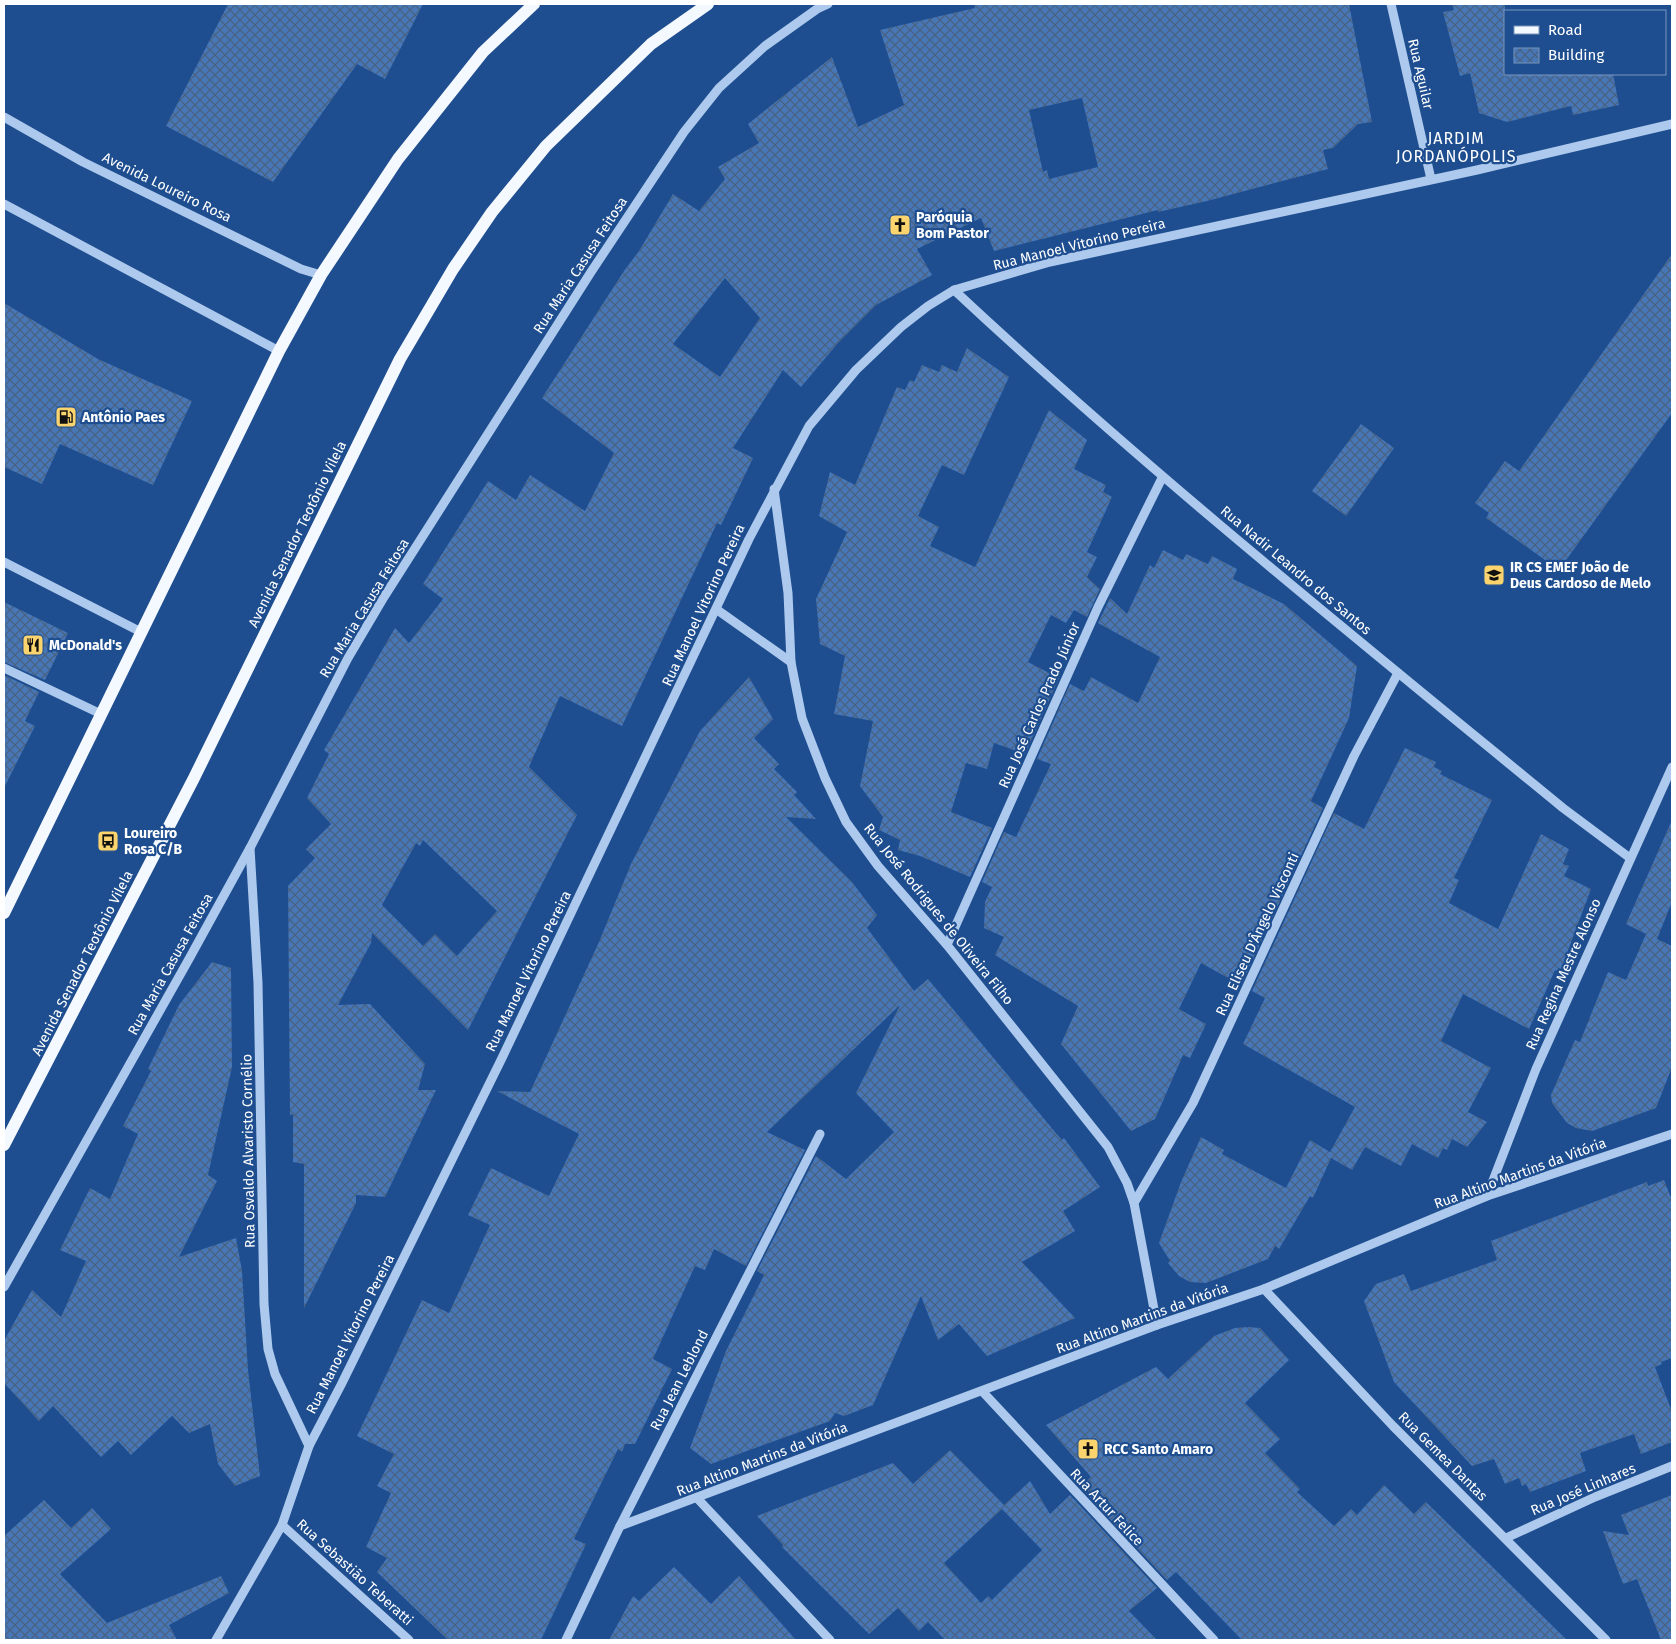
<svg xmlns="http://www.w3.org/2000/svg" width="1676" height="1644" viewBox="0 0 1676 1644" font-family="'Fira Sans',sans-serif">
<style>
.building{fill:url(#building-cross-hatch);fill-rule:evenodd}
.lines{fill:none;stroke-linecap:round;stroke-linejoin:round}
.minor{stroke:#adc9ed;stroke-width:9}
.major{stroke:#f4f8ff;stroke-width:12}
.labels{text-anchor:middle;stroke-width:4.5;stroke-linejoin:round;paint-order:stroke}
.street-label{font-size:14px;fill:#fff;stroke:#1e4e8f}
.poi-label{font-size:14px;font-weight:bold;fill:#fff;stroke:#1e4e8f;text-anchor:start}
.quarter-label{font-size:16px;letter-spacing:1px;fill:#fff;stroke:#1e4e8f}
</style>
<defs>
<pattern id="building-cross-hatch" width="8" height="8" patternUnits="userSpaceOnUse" patternTransform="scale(1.25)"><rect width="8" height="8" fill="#4777b7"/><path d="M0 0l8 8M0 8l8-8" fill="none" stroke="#4a6282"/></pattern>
</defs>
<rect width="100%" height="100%" fill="#1e4e8f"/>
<g class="building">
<polygon points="228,4 423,4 385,79 357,64 273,182 166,126"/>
<path d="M 974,4 L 1349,4 L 1372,122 L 1358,124 L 1333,148 L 1323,150 L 1328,169 L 1207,201 L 1158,212 L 1158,210 L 994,251 L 981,218 L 917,249 L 932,275 L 876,305 L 838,343 L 801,387 L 783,370 L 733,448 L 753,458 L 721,525 L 717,523 L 622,726 L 560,696 L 529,767 L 577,815 L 468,1030 L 372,933 L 371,943 L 338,1005 L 370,1004 L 425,1064 L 418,1090 L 436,1090 L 385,1197 L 356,1195 L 356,1203 L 304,1308 L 304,1164 L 293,1162 L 293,1114 L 290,1115 L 288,886 L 315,858 L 306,849 L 331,824 L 307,798 L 329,754 L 324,750 L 395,628 L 409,643 L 443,599 L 423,584 L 488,481 L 516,500 L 530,475 L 585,511 L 614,453 L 542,398 L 624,271 L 639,251 L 673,194 L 699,211 L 725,179 L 718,167 L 759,143 L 748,124 L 832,57 L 858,127 L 904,105 L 880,30 L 975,8 ZM 1082,98 L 1098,167 L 1049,179 L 1047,170 L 1043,172 L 1029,110 ZM 725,278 L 760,318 L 720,377 L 673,344 ZM 423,840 L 497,911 L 457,956 L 435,934 L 423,946 L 382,905 L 416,843 L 420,846 Z"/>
<polygon points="1452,4 1505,4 1505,74 1613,74 1619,105 1573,115 1571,106 1507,122 1479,113 1470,73 1460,76 1443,12 1454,10"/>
<polygon points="1672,254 1672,413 1559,570 1486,518 1489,513 1475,503 1505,461 1519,471"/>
<polygon points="4,303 98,359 192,401 153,485 60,444 42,484 4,467"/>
<polygon points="967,348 1009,377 964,475 942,465 918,516 939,527 930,546 975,567 1049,410 1087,440 1074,469 1106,485 1103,492 1112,497 1087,552 1097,557 1087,577 1100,589 1087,617 1074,610 1066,623 1051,615 1028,662 1059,678 1025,754 994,743 987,769 966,763 951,812 992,828 970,877 920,856 898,850 900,840 879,830 883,817 860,786 873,721 834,714 845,656 820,644 816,599 847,532 819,516 830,472 855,485 897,387 905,390 910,380 914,382 922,365 939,372 942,365 957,372"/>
<polygon points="1361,424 1394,448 1346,516 1312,491"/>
<polygon points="1163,550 1183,560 1186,554 1208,564 1212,556 1237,569 1233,579 1284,604 1357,666 1349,718 1311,801 1323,808 1241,985 1201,963 1179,1009 1206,1024 1190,1058 1183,1055 1155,1119 1131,1131 1061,1044 1078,1006 995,955 1004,937 984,928 985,902 992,887 982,882 1004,832 1016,837 1051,764 1037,759 1070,684 1084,691 1091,677 1138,703 1160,657 1098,623 1110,598 1127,614 1150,565 1154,568"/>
<polygon points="4,602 68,633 45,680 4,662"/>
<polygon points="4,675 39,692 25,721 35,726 4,788"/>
<polygon points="749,677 773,719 754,738 779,764 774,769 797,792 794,795 816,819 786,817 852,882 877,915 867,928 914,991 928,979 1055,1132 1062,1140 1064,1138 1100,1187 1063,1211 1075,1231 1022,1262 1075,1318 987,1356 959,1324 938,1340 921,1296 873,1405 844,1416 835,1413 830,1421 711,1464 690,1448 726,1351 764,1275 757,1271 816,1156 846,1179 894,1132 856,1093 900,1005 767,1132 805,1150 746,1266 714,1249 705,1270 695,1266 653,1359 672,1369 635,1444 625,1444 622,1452 618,1449 574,1539 586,1544 541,1640 448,1640 377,1572 387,1558 366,1547 391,1493 377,1486 394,1454 357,1436 422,1300 449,1313 490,1225 468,1215 491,1168 549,1196 579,1134 497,1091 530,1092 599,942 631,864 700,731"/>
<polygon points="1405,748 1436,762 1434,767 1442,771 1440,774 1492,800 1454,878 1459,880 1449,903 1498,929 1541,834 1569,849 1563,864 1569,866 1564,876 1591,889 1560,972 1555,970 1529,1029 1463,994 1441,1041 1491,1068 1468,1112 1487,1122 1467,1147 1452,1139 1447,1150 1443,1148 1438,1158 1412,1144 1401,1166 1365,1147 1352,1170 1331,1158 1313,1198 1310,1196 1279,1249 1275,1246 1268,1259 1206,1283 1190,1282 1179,1276 1168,1263 1170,1261 1159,1243 1181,1182 1201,1137 1224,1150 1222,1154 1286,1188 1310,1140 1330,1152 1355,1107 1243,1044 1265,998 1252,991 1334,813 1364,829"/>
<polygon points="1672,820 1672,902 1657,939 1672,946 1672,1067 1656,1108 1592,1131 1576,1128 1567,1123 1552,1103 1551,1095 1575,1040 1580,1042 1608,972 1626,980 1646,934 1626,924"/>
<polygon points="212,962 231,968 232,1067 208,1175 217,1181 179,1257 236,1238 242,1271 248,1370 260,1476 235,1486 218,1464 210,1424 189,1433 172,1416 131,1455 118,1441 101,1457 53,1406 39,1421 4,1383 4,1341 32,1290 61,1317 86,1261 60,1250 90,1188 110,1199 138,1134 123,1126 151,1071 148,1069 179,1005"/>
<polygon points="1664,1180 1672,1200 1672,1358 1661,1362 1662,1364 1655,1367 1672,1412 1672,1442 1641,1454 1634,1434 1580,1453 1586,1471 1530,1492 1526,1484 1522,1486 1519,1478 1505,1484 1494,1459 1472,1466 1394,1382 1364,1301 1376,1284 1404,1274 1411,1291 1497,1260 1491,1241 1647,1182 1648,1186"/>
<polygon points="1248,1327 1260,1328 1289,1360 1245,1403 1280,1439 1265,1453 1300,1489 1297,1492 1334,1526 1351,1509 1357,1515 1384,1485 1414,1514 1426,1502 1567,1640 1242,1640 1176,1572 1167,1580 1080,1487 1091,1477 1046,1425 1156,1367 1168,1379 1214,1336 1235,1328"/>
<path d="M 950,1450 L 1004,1505 L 1030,1481 L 1050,1514 L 1070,1495 L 1157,1588 L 1129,1611 L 1157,1640 L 945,1640 L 928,1622 L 919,1631 L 898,1608 L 869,1634 L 782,1547 L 783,1545 L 757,1516 L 893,1463 L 913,1484 ZM 1002,1509 L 1042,1550 L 992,1600 L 988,1596 L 981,1603 L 944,1563 Z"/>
<polygon points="1672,1495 1672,1640 1661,1640 1637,1579 1623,1584 1603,1531 1629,1535 1621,1515"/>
<polygon points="44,1500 71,1528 92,1508 111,1529 60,1574 107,1623 221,1576 229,1593 169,1625 177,1640 4,1640 4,1536"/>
<polygon points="674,1567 711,1604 739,1576 796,1640 609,1640 633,1596 639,1601"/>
</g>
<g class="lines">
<g class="minor">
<polyline points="1391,4 1431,179"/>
<polyline points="4,117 83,162 301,269 321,275"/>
<polyline points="4,204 279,351"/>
<path d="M 954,290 C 1149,472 1357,639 1563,808 L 1630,858"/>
<polyline points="774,489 788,593 791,662 802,718 825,778 846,822 878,866 947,945 1108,1147 1127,1183 1134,1203 1157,1325"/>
<polyline points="4,562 141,632"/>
<polyline points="716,609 791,662"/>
<polyline points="4,668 101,714"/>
<polyline points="250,848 258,983 264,1304 268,1349 275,1374 309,1446"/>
<polyline points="947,945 1098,607 1162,478"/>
<polyline points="1487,1196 1536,1069 1672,767"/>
<polyline points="1134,1203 1193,1103 1354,756 1398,673"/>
<polyline points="4,1287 189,959 250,848 348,658 384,597 591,272 684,132 719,88 765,46 817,9 828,4"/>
<polyline points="1264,1289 1393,1426 1606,1640"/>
<polyline points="982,1391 1214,1640"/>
<polyline points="697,1498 830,1640"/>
<polyline points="282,1525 409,1640"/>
<polyline points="620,1526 1157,1325 1264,1289 1487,1196 1672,1134"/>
<polyline points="1506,1538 1595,1497 1672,1466"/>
<polyline points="216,1640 282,1525 309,1446 341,1385 502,1058 749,539 809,426 856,370 901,327 928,306 954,290 1050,262 1477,170 1672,124"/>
<polyline points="566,1640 620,1526 820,1134"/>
</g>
<g class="major">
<polyline points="4,913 279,351 321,275 398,159 483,52 534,4"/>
<polyline points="4,1145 194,778 400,359 453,269 492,212 546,146 651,44 708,4"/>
</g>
</g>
<defs>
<g id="church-square" transform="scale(1.125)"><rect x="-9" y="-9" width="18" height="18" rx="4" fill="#fcd46d" stroke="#1e4e8f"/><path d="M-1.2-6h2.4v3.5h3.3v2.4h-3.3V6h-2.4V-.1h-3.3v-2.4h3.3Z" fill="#111"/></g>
<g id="fuel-square" transform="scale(1.125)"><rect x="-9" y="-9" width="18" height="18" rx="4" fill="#fcd46d" stroke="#1e4e8f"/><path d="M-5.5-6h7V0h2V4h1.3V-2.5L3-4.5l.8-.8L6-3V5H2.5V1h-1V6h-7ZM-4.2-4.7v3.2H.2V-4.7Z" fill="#111"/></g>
<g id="school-square" transform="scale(1.125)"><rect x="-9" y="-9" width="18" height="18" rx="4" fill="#fcd46d" stroke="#1e4e8f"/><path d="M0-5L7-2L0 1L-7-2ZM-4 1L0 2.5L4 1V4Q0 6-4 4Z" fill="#111"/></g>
<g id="restaurant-square" transform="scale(1.125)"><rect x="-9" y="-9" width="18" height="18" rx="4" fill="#fcd46d" stroke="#1e4e8f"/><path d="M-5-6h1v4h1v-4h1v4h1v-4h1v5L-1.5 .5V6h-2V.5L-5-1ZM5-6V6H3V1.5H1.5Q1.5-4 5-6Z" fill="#111"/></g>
<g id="bus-square" transform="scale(1.125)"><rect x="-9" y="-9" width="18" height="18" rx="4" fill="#fcd46d" stroke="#1e4e8f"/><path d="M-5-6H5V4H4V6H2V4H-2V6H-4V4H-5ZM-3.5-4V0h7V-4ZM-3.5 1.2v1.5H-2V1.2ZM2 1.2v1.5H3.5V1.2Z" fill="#111"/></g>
</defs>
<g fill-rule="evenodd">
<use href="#church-square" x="900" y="225"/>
<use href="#fuel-square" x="66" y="417"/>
<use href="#school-square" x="1494" y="575"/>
<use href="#restaurant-square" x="33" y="645"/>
<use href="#bus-square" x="108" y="841"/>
<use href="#church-square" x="1088" y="1449"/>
</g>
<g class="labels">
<g class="street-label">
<text transform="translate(1421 74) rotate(77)" y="5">Rua Aguilar</text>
<text transform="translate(167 187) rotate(26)" y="5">Avenida Loureiro Rosa</text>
<text transform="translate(1079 244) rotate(-14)" y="5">Rua Manoel Vitorino Pereira</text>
<text transform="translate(580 265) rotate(-57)" y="5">Rua Maria Casusa Feitosa</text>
<text transform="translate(297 534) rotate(-64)" y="5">Avenida Senador Teotônio Vilela</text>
<text transform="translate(1296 570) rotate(40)" y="5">Rua Nadir Leandro dos Santos</text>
<text transform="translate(703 605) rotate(-65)" y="5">Rua Manoel Vitorino Pereira</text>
<text transform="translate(364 608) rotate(-59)" y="5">Rua Maria Casusa Feitosa</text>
<text transform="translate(1039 705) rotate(-66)" y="5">Rua José Carlos Prado Júnior</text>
<text transform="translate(939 914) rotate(51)" y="5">Rua José Rodrigues de Oliveira Filho</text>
<text transform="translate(1257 934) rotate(-65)" y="5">Rua Eliseu D'Ângelo Visconti</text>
<text transform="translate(82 963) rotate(-63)" y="5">Avenida Senador Teotônio Vilela</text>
<text transform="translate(170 964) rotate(-61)" y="5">Rua Maria Casusa Feitosa</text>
<text transform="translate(528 971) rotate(-64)" y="5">Rua Manoel Vitorino Pereira</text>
<text transform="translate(1563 974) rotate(-66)" y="5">Rua Regina Mestre Alonso</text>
<text transform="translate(248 1151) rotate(-91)" y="5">Rua Osvaldo Alvaristo Cornélio</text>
<text transform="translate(1520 1173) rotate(-20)" y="5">Rua Altino Martins da Vitória</text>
<text transform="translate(1142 1318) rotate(-20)" y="5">Rua Altino Martins da Vitória</text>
<text transform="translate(350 1334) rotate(-63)" y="5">Rua Manoel Vitorino Pereira</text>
<text transform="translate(679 1380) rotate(-63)" y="5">Rua Jean Leblond</text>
<text transform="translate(1443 1456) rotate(45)" y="5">Rua Gemea Dantas</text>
<text transform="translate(762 1459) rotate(-21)" y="5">Rua Altino Martins da Vitória</text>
<text transform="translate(1583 1489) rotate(-23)" y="5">Rua José Linhares</text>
<text transform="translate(1107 1507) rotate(47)" y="5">Rua Artur Felice</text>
<text transform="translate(355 1572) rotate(42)" y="5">Rua Sebastião Teberatti</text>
</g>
<g class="poi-label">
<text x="916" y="222">Paróquia<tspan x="916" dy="16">Bom Pastor</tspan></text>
<text x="82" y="422">Antônio Paes</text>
<text x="1510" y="572">IR CS EMEF João de<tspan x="1510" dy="16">Deus Cardoso de Melo</tspan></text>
<text x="49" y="650">McDonald's</text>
<text x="124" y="838">Loureiro<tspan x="124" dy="16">Rosa C/B</tspan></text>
<text x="1104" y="1454">RCC Santo Amaro</text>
</g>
<g class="quarter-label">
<text x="1456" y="144">JARDIM<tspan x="1456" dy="18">JORDANÓPOLIS</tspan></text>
</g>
</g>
<rect width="1676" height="1644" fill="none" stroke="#ffffff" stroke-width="10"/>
<rect x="1504" y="10" width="162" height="65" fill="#1e4e8f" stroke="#7895bc"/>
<rect x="1514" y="26" width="25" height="8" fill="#f4f8ff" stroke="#7895bc"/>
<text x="1548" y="35" font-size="15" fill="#ffffff">Road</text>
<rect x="1514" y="48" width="25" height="15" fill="url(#building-cross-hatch)" stroke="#7895bc"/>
<text x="1548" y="60" font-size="15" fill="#ffffff">Building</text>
</svg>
